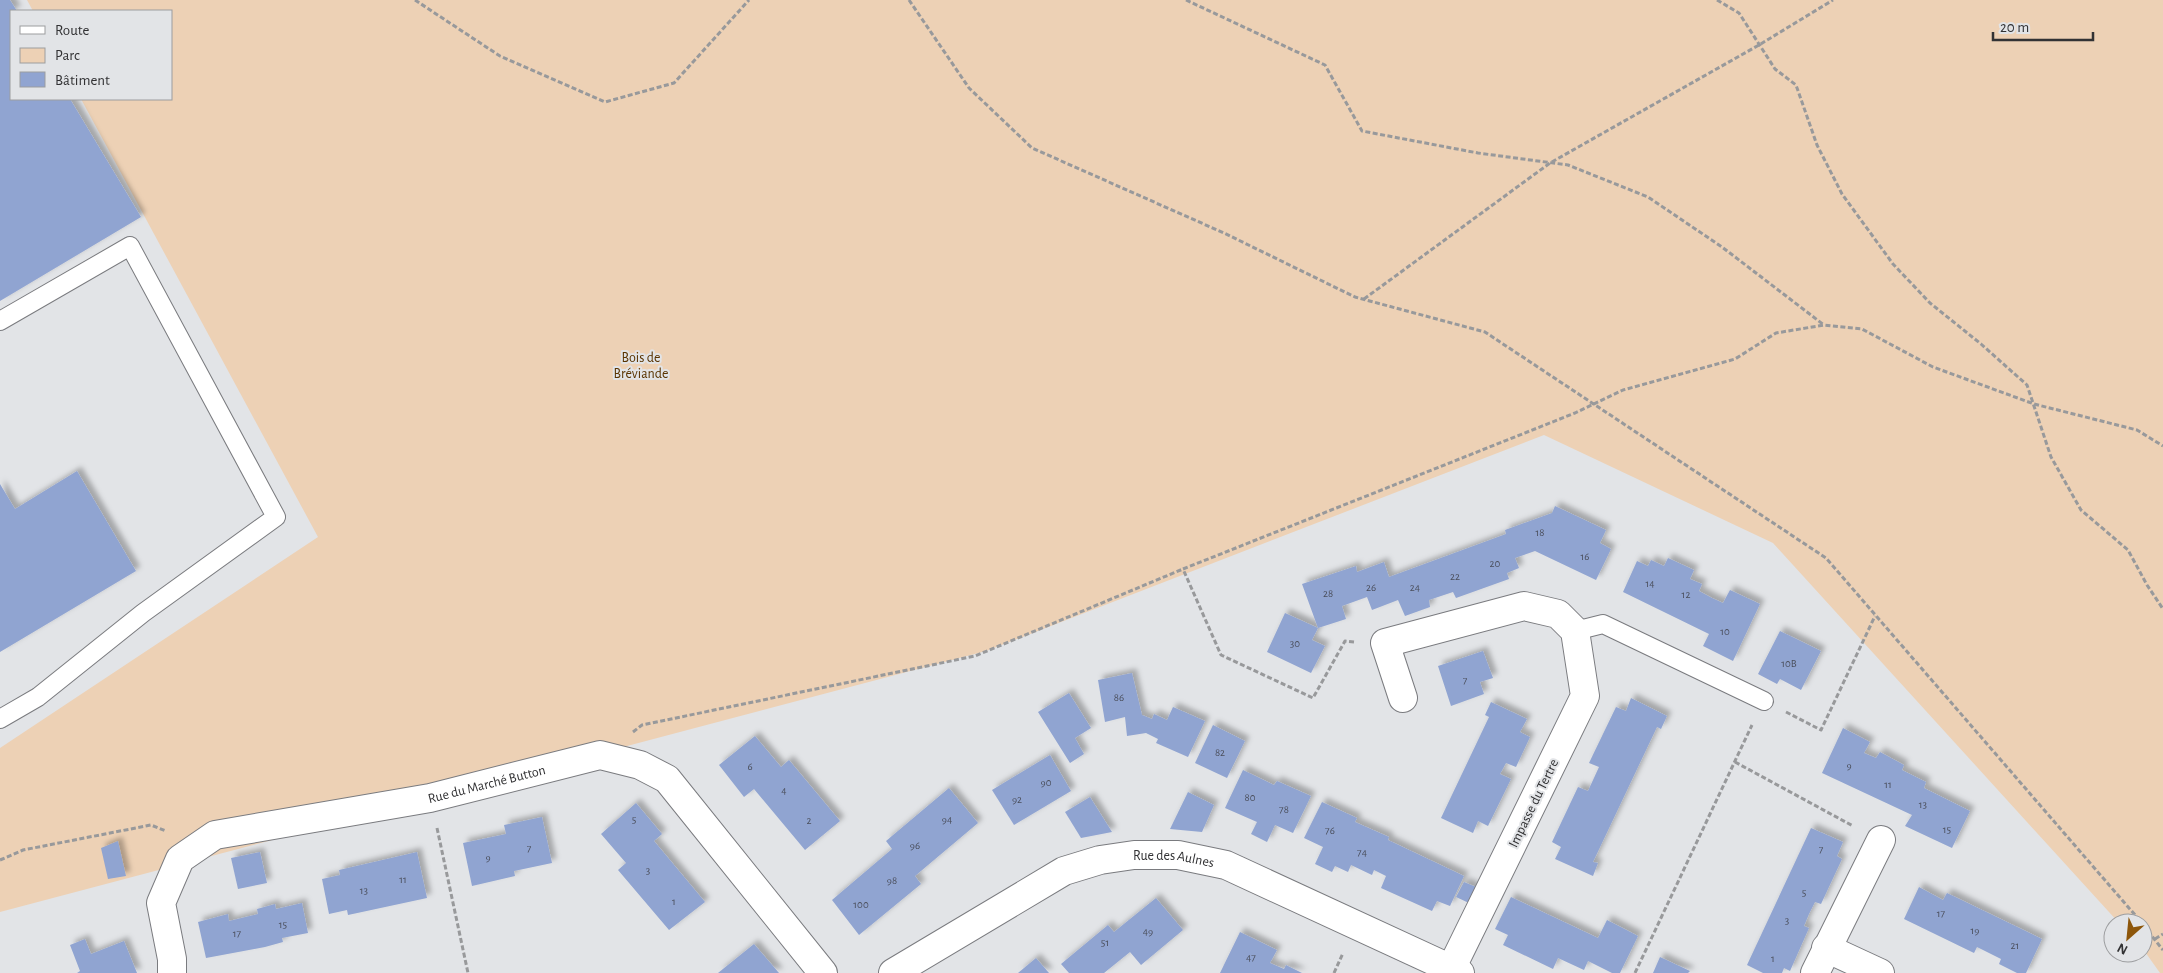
<svg xmlns="http://www.w3.org/2000/svg" width="2163" height="973" viewBox="0 0 2163 973" font-family="'Alegreya Sans',sans-serif">
<style>
.green{fill:#edd1b5}
.building{fill:#90a4d1;filter:url(#shadow)}
.lines{fill:none;stroke-linecap:round;stroke-linejoin:round}
.lane-casing{stroke:#7a7b7f;stroke-width:20}
.street-casing{stroke:#7a7b7f;stroke-width:30}
.path{stroke:#98999b;stroke-width:3;stroke-dasharray:5 2.5;stroke-linecap:butt}
.lane{stroke:#fff;stroke-width:18}
.street{stroke:#fff;stroke-width:28}
.labels{text-anchor:middle;stroke-width:4;stroke-linejoin:round;paint-order:stroke}
.number-label{font-size:11px;fill:#4a4e5b}
.park-label{font-size:14px;fill:#5a3401;stroke:#e2e4e7}
.street-label{font-size:14px;fill:#323234;stroke:#e2e4e7}
</style>
<defs>
<filter id="shadow"><feDropShadow dx="4.5" dy="-4.5" stdDeviation="2.5" flood-color="#0004"/></filter>
</defs>
<rect width="100%" height="100%" fill="#e2e4e7"/>
<polygon class="green" points="27,0 2163,0 2163,973 2160,973 2143,949 2143,923 2119,923 1773,543 1544,435 986,651 0,912 0,748 318,537 81,99 171,99 171,11 33,11"/>
<g class="building">
<polygon points="0,0 10,0 17,11 11,11 11,99 70,99 141,217 0,301"/>
<polygon points="77,471 136,571 0,652 0,484 15,509"/>
<polygon points="1555,506 1606,530 1600,543 1611,549 1596,580 1535,551 1515,558 1519,568 1507,573 1509,579 1456,598 1453,592 1429,600 1430,607 1405,616 1398,600 1372,610 1367,597 1342,606 1346,619 1318,628 1312,640 1325,646 1311,673 1267,652 1285,613 1318,628 1302,584 1356,566 1357,572 1384,562 1389,577 1506,534 1505,530 1552,513"/>
<polygon points="1668,558 1694,570 1690,579 1702,584 1699,591 1712,598 1723,603 1730,590 1760,604 1733,661 1703,646 1709,634 1623,592 1637,561 1648,566 1651,560 1664,566"/>
<polygon points="1780,631 1821,651 1801,690 1780,679 1777,684 1758,674"/>
<polygon points="1483,651 1493,678 1480,682 1484,694 1451,706 1438,666"/>
<polygon points="1132,673 1142,715 1152,719 1154,714 1167,720 1173,707 1205,721 1188,757 1156,743 1158,739 1146,733 1127,736 1125,717 1105,722 1098,680"/>
<polygon points="1069,693 1091,728 1075,738 1084,754 1070,763 1038,712"/>
<polygon points="1631,698 1667,716 1661,729 1657,727 1593,862 1598,863 1593,876 1555,859 1561,847 1552,842 1578,787 1588,791 1599,767 1589,763 1616,707 1626,711"/>
<polygon points="1491,702 1527,719 1520,732 1530,737 1516,767 1506,763 1500,774 1511,779 1488,826 1478,821 1473,833 1441,818 1489,717 1485,715"/>
<polygon points="1213,725 1245,741 1227,778 1195,763"/>
<polygon points="1843,728 1870,742 1864,753 1876,758 1880,752 1904,765 1902,770 1926,782 1924,788 1970,811 1952,848 1905,826 1912,815 1822,773"/>
<polygon points="755,736 781,767 789,760 840,821 805,850 754,789 744,797 719,765"/>
<polygon points="1050,755 1071,791 1014,825 992,790"/>
<polygon points="1243,770 1274,785 1277,781 1311,796 1293,833 1275,825 1267,842 1251,834 1257,822 1225,808"/>
<polygon points="949,788 978,823 915,876 921,884 859,935 832,900 892,849 886,841"/>
<polygon points="1188,792 1214,805 1202,832 1170,829"/>
<polygon points="1090,797 1112,832 1081,838 1065,812"/>
<polygon points="1322,802 1357,818 1355,822 1389,837 1388,840 1464,876 1450,906 1437,901 1432,911 1381,888 1386,876 1374,870 1372,875 1351,865 1348,872 1335,866 1332,872 1315,864 1323,847 1304,838"/>
<polygon points="636,803 662,834 654,841 705,902 669,930 618,870 626,863 601,834"/>
<polygon points="542,817 552,863 514,871 515,876 472,886 463,843 506,834 504,825"/>
<polygon points="1811,828 1843,842 1837,856 1842,859 1821,904 1815,902 1809,914 1804,926 1809,928 1790,971 1784,968 1782,973 1763,973 1747,965"/>
<polygon points="118,841 126,876 108,879 101,848"/>
<polygon points="260,852 267,883 238,889 231,858"/>
<polygon points="417,852 427,898 348,915 347,910 329,914 322,879 340,875 339,870"/>
<polygon points="1464,882 1476,887 1469,903 1456,897"/>
<polygon points="1919,887 1943,900 1947,893 2042,939 2026,973 2017,973 1999,964 2001,959 1977,947 1974,953 1904,919"/>
<polygon points="1511,897 1598,938 1607,920 1638,936 1620,973 1612,973 1588,961 1584,970 1558,958 1553,969 1503,945 1508,935 1495,929"/>
<polygon points="1156,898 1183,930 1141,965 1130,952 1104,973 1069,973 1061,964 1108,925 1114,932"/>
<polygon points="302,903 308,933 282,938 283,942 265,947 206,958 198,922 228,914 229,921 258,914 257,909 275,904 276,909"/>
<polygon points="1240,932 1277,950 1270,963 1284,969 1286,965 1302,973 1220,973"/>
<polygon points="85,939 91,954 124,941 137,973 77,973 80,971 70,945"/>
<polygon points="754,944 779,973 718,973"/>
<polygon points="1660,957 1690,971 1688,973 1653,973"/>
<polygon points="1036,958 1049,973 1018,973"/>
</g>
<g class="lines">
<g class="lane-casing">
<g id="lane">
<polyline points="0,321 130,246 276,517 143,613 38,697 0,719"/>
<polyline points="1575,631 1603,624 1764,701"/>
</g>
</g>
<g class="street-casing">
<g id="street">
<polyline points="1403,698 1385,643 1524,606 1558,614 1575,631 1585,696 1451,969"/>
<polyline points="1826,948 1880,973"/>
<path id="s1" d="M 172,973 L 172,959 L 161,903 L 180,859 L 215,835 L 430,798 L 600,755 L 640,765 L 667,779 L 823,973"/>
<path id="s2" d="M 893,973 L 1064,871 L 1100,860 L 1134,855 L 1178,855 L 1226,865 L 1460,973"/>
<polyline points="1815,973 1881,840"/>
</g>
</g>
<g class="path">
<polyline points="415,0 500,56 605,102 674,83 749,0"/>
<polyline points="909,0 969,88 1032,148 1224,233 1355,297 1485,332 1826,558 2142,923"/>
<polyline points="1186,0 1325,65 1362,131 1478,153 1568,165 1648,197 1722,247 1824,325"/>
<polyline points="1717,0 1739,13 1775,69 1796,85 1817,145 1842,194 1893,264 1930,303 1981,344 2027,385 2051,457 2081,510 2128,550 2147,585 2163,609"/>
<polyline points="1364,299 1550,163 1759,45 1833,0"/>
<polyline points="1354,642 1345,641 1313,698 1221,655 1183,569 1575,413 1623,390 1735,359 1776,333 1824,325 1862,329 1933,367 2034,404 2137,430 2163,446"/>
<polyline points="1786,712 1821,730 1875,616"/>
<polyline points="633,732 642,725 975,656 1183,569"/>
<polyline points="1735,762 1853,826"/>
<polyline points="437,828 468,973"/>
<polyline points="0,860 23,850 151,825 166,831"/>
<polyline points="2143,925 2163,950"/>
<polyline points="2155,939 2163,934"/>
<polyline points="1334,973 1343,953"/>
<polyline points="1635,973 1752,725"/>
</g>
<use href="#lane" class="lane"/>
<use href="#street" class="street"/>
</g>
<g class="labels">
<g class="number-label">
<text x="1540" y="536">18</text>
<text x="1585" y="560">16</text>
<text x="1495" y="567">20</text>
<text x="1455" y="580">22</text>
<text x="1650" y="587">14</text>
<text x="1371" y="591">26</text>
<text x="1415" y="591">24</text>
<text x="1328" y="597">28</text>
<text x="1686" y="598">12</text>
<text x="1725" y="635">10</text>
<text x="1295" y="647">30</text>
<text x="1789" y="667">10B</text>
<text x="1465" y="684">7</text>
<text x="1119" y="701">86</text>
<text x="1220" y="756">82</text>
<text x="1849" y="769">9</text>
<text x="750" y="770">6</text>
<text x="1046" y="786">90</text>
<text x="1888" y="788">11</text>
<text x="784" y="794">4</text>
<text x="1250" y="801">80</text>
<text x="1017" y="803">92</text>
<text x="1923" y="808">13</text>
<text x="1284" y="813">78</text>
<text x="634" y="823">5</text>
<text x="947" y="823">94</text>
<text x="809" y="824">2</text>
<text x="1947" y="833">15</text>
<text x="1330" y="834">76</text>
<text x="915" y="849">96</text>
<text x="529" y="852">7</text>
<text x="1821" y="853">7</text>
<text x="1362" y="856">74</text>
<text x="488" y="861">9</text>
<text x="648" y="874">3</text>
<text x="403" y="883">11</text>
<text x="892" y="884">98</text>
<text x="364" y="894">13</text>
<text x="1804" y="896">5</text>
<text x="674" y="905">1</text>
<text x="861" y="908">100</text>
<text x="1941" y="917">17</text>
<text x="1787" y="924">3</text>
<text x="283" y="928">15</text>
<text x="1975" y="934">19</text>
<text x="1148" y="935">49</text>
<text x="237" y="937">17</text>
<text x="1105" y="946">51</text>
<text x="2015" y="949">21</text>
<text x="1251" y="961">47</text>
<text x="1773" y="962">1</text>
</g>
<g class="park-label">
<text x="641" y="362">Bois de<tspan x="641" dy="16">Bréviande</tspan></text>
</g>
<g class="street-label">
<text dy="5" stroke="none"><textPath href="#s1" startOffset="438">Rue du Marché Button</textPath></text>
<text transform="translate(1533 803) rotate(-64)" y="5">Impasse du Tertre</text>
<text dy="5" stroke="none"><textPath href="#s2" startOffset="311">Rue des Aulnes</textPath></text>
</g>
</g>
<rect x="10" y="10" width="162" height="90" fill="#e2e4e7" stroke="#9c9d9f"/>
<rect x="20" y="26" width="25" height="8" fill="#ffffff" stroke="#9c9d9f"/>
<text x="55" y="35" font-size="15" fill="#323234">Route</text>
<rect x="20" y="48" width="25" height="15" fill="#edd1b5" stroke="#9c9d9f"/>
<text x="55" y="60" font-size="15" fill="#323234">Parc</text>
<rect x="20" y="72" width="25" height="15" fill="#90a4d1" stroke="#9c9d9f"/>
<text x="55" y="85" font-size="15" fill="#323234">Bâtiment</text>
<g transform="translate(2128 938) rotate(207)"><circle r="24" fill="#e2e4e7" stroke="#9c9d9f"/>
<path d="M0-4L9 19L0 12L-9 19Z" fill="#8d560a"/>
<text y="-8" font-size="14" font-weight="bold" text-anchor="middle" fill="#323234">N</text>
</g>
<path d="M1993 32v8h100v-8" fill="none" stroke="#323234" stroke-width="2.5"/>
<text x="2000" y="32" font-size="15" fill="#323234" stroke="#e2e4e7" stroke-width="4" paint-order="stroke">20 m</text>
</svg>
